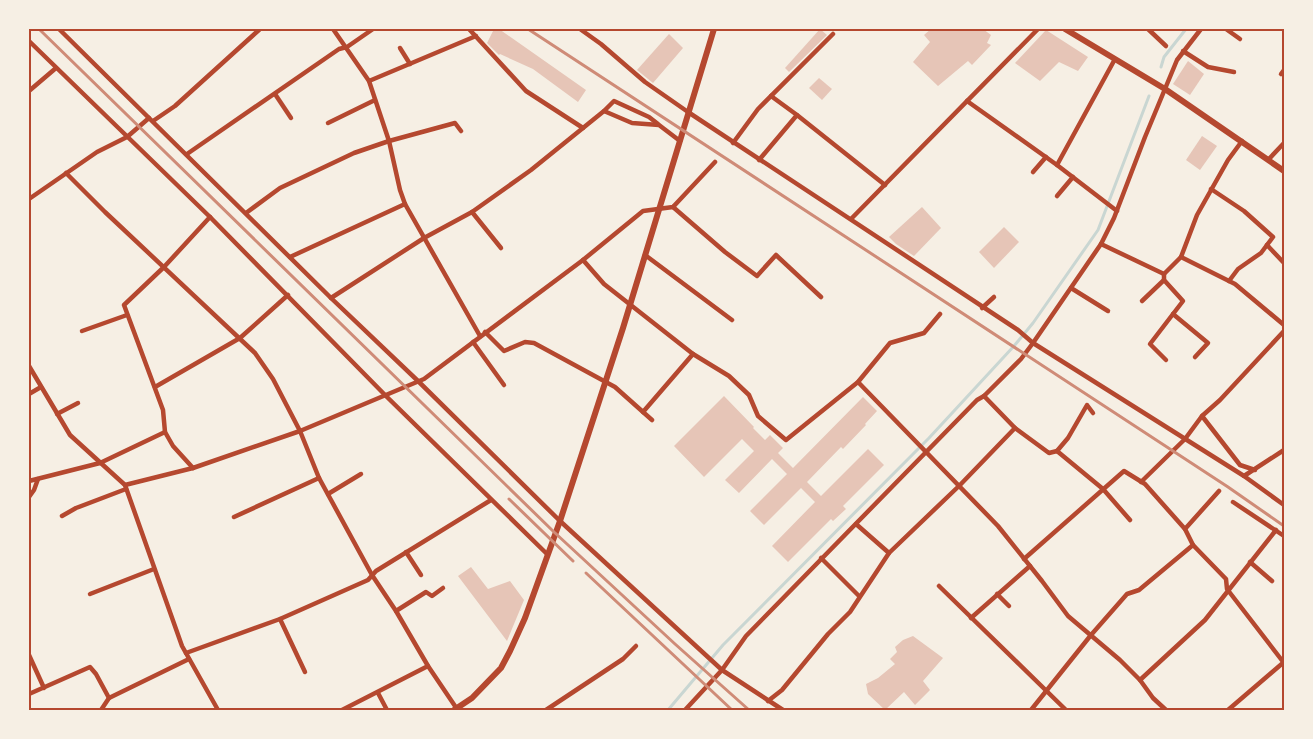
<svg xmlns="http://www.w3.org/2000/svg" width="1313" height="739" viewBox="0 0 1313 739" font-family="'Alegreya Sans',sans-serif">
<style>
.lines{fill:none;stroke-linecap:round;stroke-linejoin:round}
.stream{stroke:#c9d6d2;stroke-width:3}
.building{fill:#e6c5b7}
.minor{stroke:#b5482f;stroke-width:4.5}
.secondary{stroke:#b5482f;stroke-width:6}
.rail{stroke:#cf8b77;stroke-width:3}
.neatline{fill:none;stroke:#b5482f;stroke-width:2}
</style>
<rect width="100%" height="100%" fill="#f6efe4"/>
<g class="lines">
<g class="stream">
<polyline points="1161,67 1164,57 1186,29"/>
<polyline points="668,710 723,645 929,438 1014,346 1033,323 1098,230 1149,96"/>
</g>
</g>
<g class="building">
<polygon points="494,29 499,29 586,90 578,102 533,69 500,54 499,55 487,43"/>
<polygon points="820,29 827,35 789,72 785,68"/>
<polygon points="931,29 983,29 991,35 987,43 991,45 972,65 968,61 938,86 913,62 930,42 924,35"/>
<polygon points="1046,30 1088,57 1078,71 1059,62 1040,81 1015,63"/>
<polygon points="669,34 683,48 653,83 637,70"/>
<polygon points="1188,61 1204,74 1190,95 1173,84"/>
<polygon points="819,78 832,89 822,100 809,88"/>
<polygon points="1202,136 1217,146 1200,170 1186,160"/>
<polygon points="922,207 941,228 914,256 896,244 889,237"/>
<polygon points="1004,227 1019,242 994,268 979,252"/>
<polygon points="724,396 754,427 753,428 765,440 770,435 783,448 778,453 793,468 863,397 877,411 865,424 866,425 843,449 841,447 807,482 821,496 868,449 884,465 843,506 846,509 833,521 831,519 788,562 772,546 815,502 801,488 764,525 750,511 787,474 772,459 739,493 725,480 754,451 742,439 704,477 674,446"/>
<polygon points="471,567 488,589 510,581 524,600 507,641 458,576"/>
<polygon points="913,636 943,658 923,681 930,690 915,705 904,692 885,710 868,694 866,684 878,678 895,664 890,659 897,652 895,647 903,640"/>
</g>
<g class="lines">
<g class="minor">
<polyline points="59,29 331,298 418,381 560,521 722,670 783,710"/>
<polyline points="333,29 369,81 389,141 400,190 405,204 480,336"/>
<polyline points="469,29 526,91 583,128"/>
<polyline points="580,29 601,44 645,82 688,112 1018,330 1033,343 1244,476 1284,505"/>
<polyline points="1148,29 1166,46"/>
<polyline points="1226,29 1240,39"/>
<polyline points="29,41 210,217 386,396 547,554"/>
<polyline points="400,48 410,64"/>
<polyline points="1183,51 1208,67 1234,72"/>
<polyline points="1281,74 1284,70"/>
<polyline points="369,81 476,36"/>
<polyline points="29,91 56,68"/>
<polyline points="275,94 291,118"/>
<polyline points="771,96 797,115"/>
<polyline points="967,101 1057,165 1117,211"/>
<polyline points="604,111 614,101 649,117 658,124"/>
<polyline points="153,121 175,106 260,29"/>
<polyline points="328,123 375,100"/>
<polyline points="733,143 758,109 833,34"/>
<polyline points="187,154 339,49 347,47 373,29"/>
<polyline points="759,160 797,115 885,185"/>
<polyline points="1268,160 1284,143"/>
<polyline points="1057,165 1115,59"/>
<polyline points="1033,172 1046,157"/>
<polyline points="66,173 105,212 255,353 273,379 300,431 319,478 372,575 396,611 428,666 457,709"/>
<polyline points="1211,189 1244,211 1273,237 1261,253 1238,269 1229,281"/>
<polyline points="1057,196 1073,177"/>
<polyline points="29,199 97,152 127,137 149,118"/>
<polyline points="673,207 725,252 757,276 776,255 821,297"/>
<polyline points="472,212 501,248"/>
<polyline points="246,213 280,188 354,153 389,141 455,123 461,131"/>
<polyline points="851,219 1038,29"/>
<polyline points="1101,244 1164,274 1181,257 1197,215 1228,160 1242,141"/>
<polyline points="1267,245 1284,263"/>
<polyline points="645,255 732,320"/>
<polyline points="290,257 405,204"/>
<polyline points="1181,257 1235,284 1284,325"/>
<polyline points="583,260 604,284 693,354 729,376 749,395 758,416 786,440 858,382 890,343 924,333 940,314"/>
<polyline points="1164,274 1164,280 1183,301 1150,344 1166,360"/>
<polyline points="1071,288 1108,311"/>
<polyline points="331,298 424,238 472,212 531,170 604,111 632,123 659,125 680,141"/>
<polyline points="1142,301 1164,280"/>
<polyline points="982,308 994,297"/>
<polyline points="1173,314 1208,343 1195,357"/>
<polyline points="82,331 127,315"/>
<polyline points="485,332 504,351 525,342 534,343 615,387 652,420"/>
<polyline points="473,342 504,385"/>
<polyline points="29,366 70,435 125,485 182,646 218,710"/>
<polyline points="858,382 998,526 1042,581 1068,616 1120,660 1140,680 1153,698 1166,710"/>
<polyline points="155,387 240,338 288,295"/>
<polyline points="29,394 41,387"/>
<polyline points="984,396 1015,428 1049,453 1057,451 1103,489 1130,520"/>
<polyline points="643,412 693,354"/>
<polyline points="57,414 78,403"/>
<polyline points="1202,416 1240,465 1255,470"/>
<polyline points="1057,451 1068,438 1087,405 1093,413"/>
<polyline points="193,468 173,446 165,432 163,410 124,305 164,267 210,217"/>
<polyline points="1244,476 1284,450"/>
<polyline points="29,481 100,463 165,432"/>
<polyline points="1141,482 1185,439 1202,416 1220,400 1284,331"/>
<polyline points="125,485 193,468 300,431 424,379 583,260 643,211 673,207 715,162"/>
<polyline points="328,494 361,474"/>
<polyline points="29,497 34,490 38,479"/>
<polyline points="1233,502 1284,536"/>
<polyline points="62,516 76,508 126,489"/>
<polyline points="234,517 319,478"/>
<polyline points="856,524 889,553"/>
<polyline points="1185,529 1219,491"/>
<polyline points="406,552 421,575"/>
<polyline points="821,558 859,596"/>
<polyline points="1024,559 1124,471 1145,484 1185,529 1193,545 1226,579 1227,589 1284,663"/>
<polyline points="1250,562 1272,581"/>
<polyline points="939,586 1066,710"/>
<polyline points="90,594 154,569"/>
<polyline points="997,594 1009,606"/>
<polyline points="396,611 426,592 432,596 443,588"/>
<polyline points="971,618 1030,566"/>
<polyline points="280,619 305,672"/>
<polyline points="186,653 280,619 368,580 376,571 491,500"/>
<polyline points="29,655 44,688"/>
<polyline points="1140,680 1205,620 1276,530"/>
<polyline points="378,693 387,710"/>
<polyline points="29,694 90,667 96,674 109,698"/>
<polyline points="768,701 782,690 828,634 850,612 889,553 960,485 1015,428"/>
<polyline points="101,710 109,698 189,659"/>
<polyline points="342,710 428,666"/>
<polyline points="546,710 623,659 636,646"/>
<polyline points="685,710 722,670 746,636 977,400 984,396 1021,359 1033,343 1101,244 1114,218 1145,137 1177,60 1201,29"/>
<polyline points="1031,710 1091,635 1127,594 1139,590 1193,545"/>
<polyline points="1228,710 1284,662"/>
</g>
<g class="secondary">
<polyline points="1065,29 1165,89 1284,171"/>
<polyline points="454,710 472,698 501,668 510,651 525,618 560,521 623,328 714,29"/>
</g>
<g class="rail">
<polyline points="39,29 554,532 675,644 749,710"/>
<polyline points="528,29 1228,487 1284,526"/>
<polyline points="509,499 573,561"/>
<polyline points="586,573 732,710"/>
</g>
</g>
<rect width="1313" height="739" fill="none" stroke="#f6efe4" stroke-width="60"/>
<rect x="30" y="30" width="1253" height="679" class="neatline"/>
</svg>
